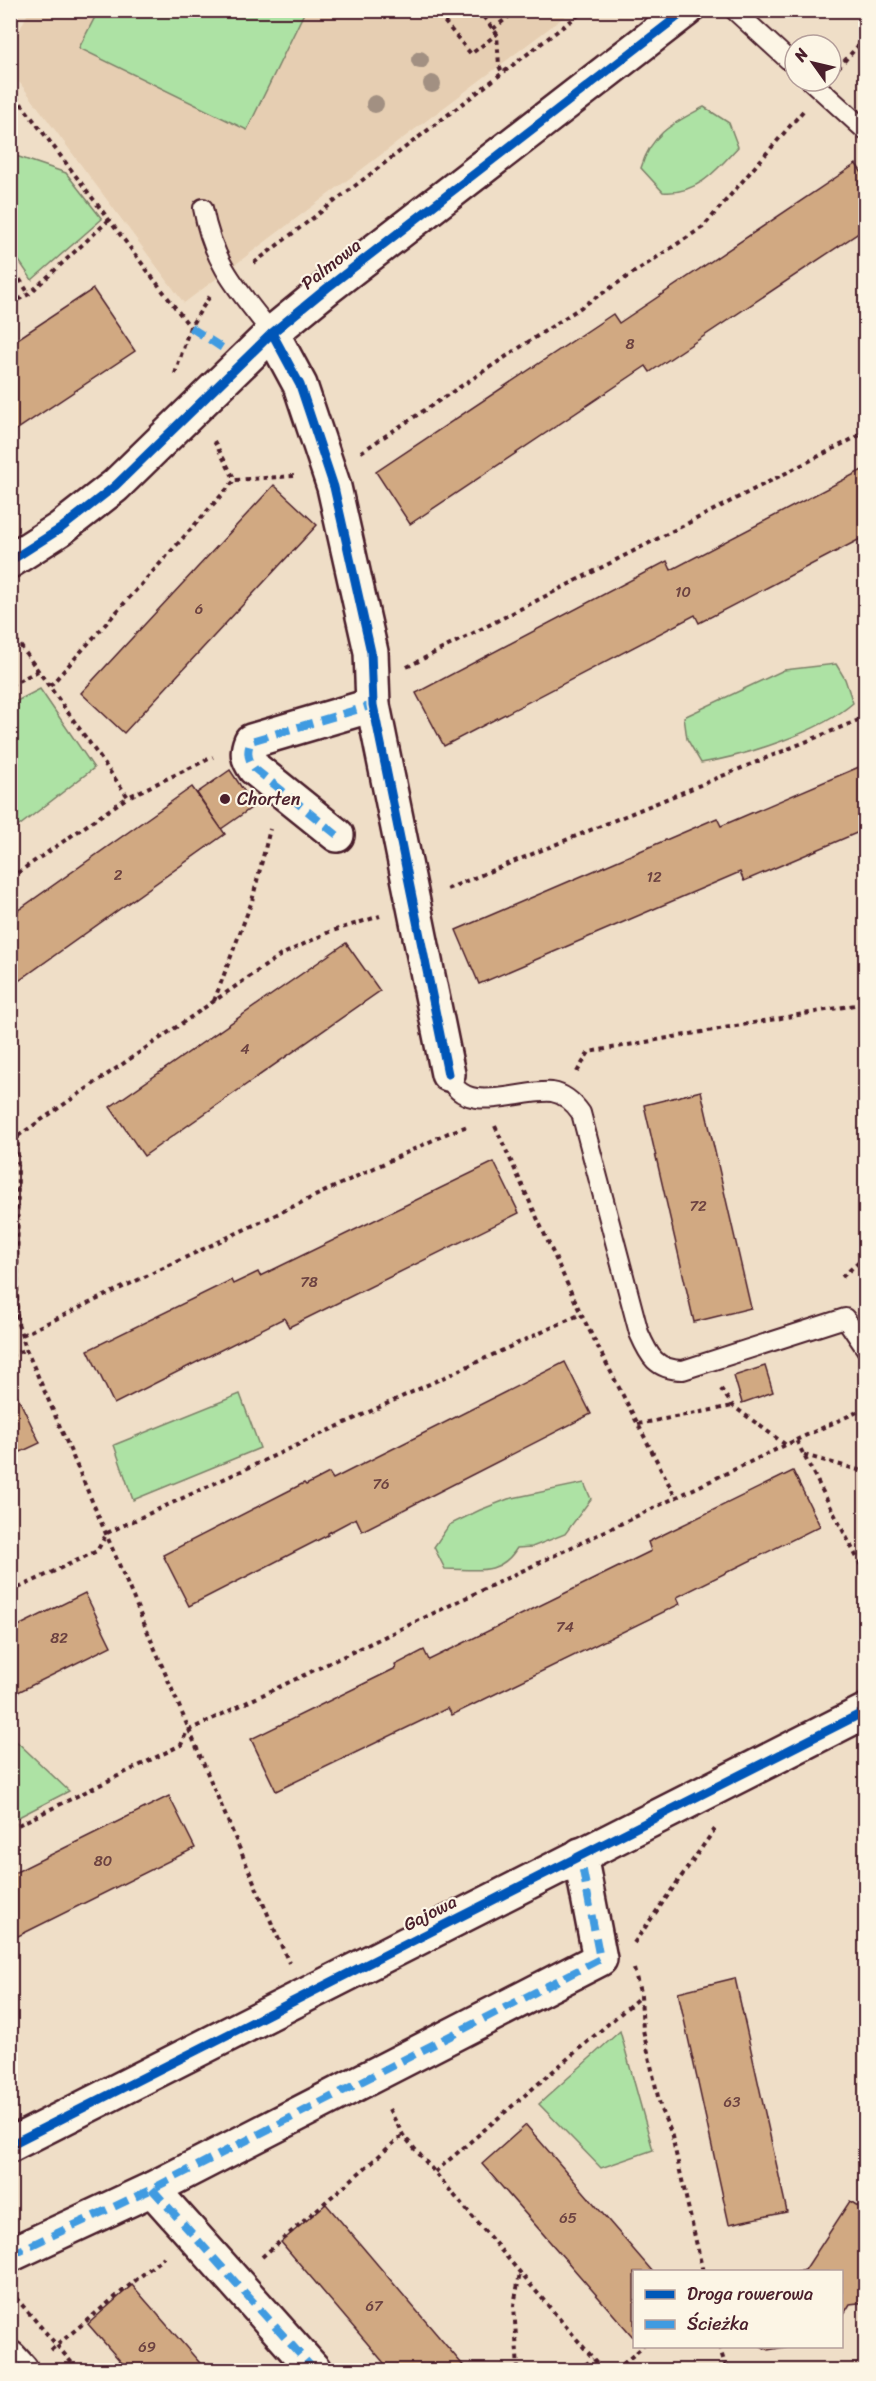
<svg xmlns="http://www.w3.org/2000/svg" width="876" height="2381" viewBox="0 0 876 2381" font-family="Sriracha,sans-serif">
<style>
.built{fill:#e6ceb2}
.green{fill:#ade2a4;stroke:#7c8068;stroke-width:1.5}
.building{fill:#d1a982;stroke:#4a1f2b;stroke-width:1.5}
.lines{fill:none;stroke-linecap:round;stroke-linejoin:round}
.service-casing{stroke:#4a1f2b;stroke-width:22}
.minor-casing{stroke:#4a1f2b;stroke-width:38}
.tertiary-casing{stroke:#4a1f2b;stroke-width:38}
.path{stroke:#4a1f2b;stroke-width:4;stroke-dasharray:4.5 4.5;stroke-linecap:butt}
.service{stroke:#fcf5e5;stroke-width:18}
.minor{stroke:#fcf5e5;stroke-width:33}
.tertiary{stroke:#fcf5e5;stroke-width:33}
.quiet{stroke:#409be1;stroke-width:8;stroke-dasharray:15 8;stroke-linecap:butt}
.cycleway-casing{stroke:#fcf5e5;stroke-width:13}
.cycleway{stroke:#0057b8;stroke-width:9}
.tree{fill:#a29082}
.poi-dot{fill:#4a1f2b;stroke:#fcf5e5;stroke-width:2}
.labels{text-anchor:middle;stroke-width:4.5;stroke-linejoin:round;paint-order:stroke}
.number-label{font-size:15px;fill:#6c4241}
.street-label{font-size:18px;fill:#4a1f2b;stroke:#fcf5e5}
.poi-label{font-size:18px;fill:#4a1f2b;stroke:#fcf5e5;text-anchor:start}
</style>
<rect width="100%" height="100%" fill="#efdec7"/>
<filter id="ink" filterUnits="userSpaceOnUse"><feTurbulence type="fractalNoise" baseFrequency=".0167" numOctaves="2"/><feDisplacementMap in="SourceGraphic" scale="12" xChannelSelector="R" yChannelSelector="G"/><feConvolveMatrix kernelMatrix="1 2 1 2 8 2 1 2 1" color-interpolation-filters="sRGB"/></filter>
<g filter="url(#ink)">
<polygon class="built" points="29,11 572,11 184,303 11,71 11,47"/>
<g class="green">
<polygon points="98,11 98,10 305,11 247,130 79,48"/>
<path d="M 704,107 L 729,123 L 738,147 C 717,170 697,195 663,192 L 641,168 C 651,133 674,123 704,107 Z"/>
<polygon points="10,154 66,173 102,219 32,280 11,249"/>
<path d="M 836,664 L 845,679 L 853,703 C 820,732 745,756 701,763 L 687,739 L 684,717 L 784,670 Z"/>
<polygon points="40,689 94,768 11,832 11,704"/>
<polygon points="240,1394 260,1448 133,1500 114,1445"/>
<path d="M 584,1483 L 591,1499 L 565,1534 L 532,1547 L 517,1548 C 499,1577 476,1569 445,1569 L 434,1547 L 449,1525 L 480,1510 L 508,1499 Z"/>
<polygon points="13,1738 69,1791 11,1821 10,1739"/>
<polygon points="620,2031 653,2150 601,2168 539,2104"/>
</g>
<g class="building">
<polygon points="856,164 866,179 866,228 650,372 646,366 410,524 376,472 613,314 619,323"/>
<polygon points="93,289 135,351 10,434 10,344"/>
<polygon points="866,468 866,536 699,623 695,615 444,746 416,693 667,561 671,570"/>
<polygon points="274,485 317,525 124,733 81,693"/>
<polygon points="866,764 866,829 744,881 740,872 479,984 456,930 717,818 721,826"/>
<polygon points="230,770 254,806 221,829 197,793"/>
<polygon points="192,787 225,834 10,987 10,916"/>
<polygon points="346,943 380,991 144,1156 110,1107"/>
<polygon points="701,1091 751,1308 694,1322 644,1105"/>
<polygon points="494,1162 519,1213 289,1327 284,1318 114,1404 88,1350 231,1280 233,1284 258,1272 260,1276"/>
<polygon points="565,1362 591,1414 362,1531 356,1518 328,1533 328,1535 189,1606 163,1555 304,1483 306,1485 329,1473 333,1479"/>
<polygon points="765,1366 773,1392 742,1403 734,1376"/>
<polygon points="14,1389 40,1443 10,1457 10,1390"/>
<polygon points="793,1471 820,1526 677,1597 680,1604 452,1715 448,1708 276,1791 251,1739 396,1668 395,1665 424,1650 429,1660 651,1551 648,1542"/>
<polygon points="85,1593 111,1646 10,1696 10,1630"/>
<polygon points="169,1796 195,1848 10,1940 10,1875"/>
<polygon points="735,1978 787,2212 729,2224 678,1992"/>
<polygon points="526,2125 653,2272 634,2272 634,2338 482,2164"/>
<polygon points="850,2201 866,2211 866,2302 850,2304 842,2317 842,2272 797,2272 805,2270"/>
<polygon points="326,2204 467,2370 390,2370 281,2242"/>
<polygon points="132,2285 206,2370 128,2370 88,2324"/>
<polygon points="761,2346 791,2346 768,2350"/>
</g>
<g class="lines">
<g class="service-casing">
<g id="service">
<polyline points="734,10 795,66"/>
<polyline points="811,81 866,131"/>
<path d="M 203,208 C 213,264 238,290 272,333"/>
<path d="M 448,1074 C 462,1118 519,1089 552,1092 C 565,1094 574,1103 581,1113 L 639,1333 C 649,1356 656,1370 683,1370 L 845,1318 L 866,1349"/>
</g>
</g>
<g class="minor-casing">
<g id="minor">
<polyline points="272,333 300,385 334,487 371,652 373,705 448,1074"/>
<polyline points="10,561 60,529 115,486 272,333 327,288 686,10"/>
<path d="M 337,835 L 255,769 C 248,759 246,753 251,741 L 373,705"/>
<polyline points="152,2189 314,2370"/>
<polyline points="10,2255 152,2189 600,1959 580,1855"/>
<polyline points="10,2358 21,2370"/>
</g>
</g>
<g class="tertiary-casing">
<polyline id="tertiary" points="10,2145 866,1711"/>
</g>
<g class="path">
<polyline points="455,10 443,20 471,54 497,34"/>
<polyline points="478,10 497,34 499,66 502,72"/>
<polyline points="493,29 517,10"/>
<polyline points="838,68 866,37"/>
<polyline points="10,89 190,327"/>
<polyline points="254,263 585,10"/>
<polyline points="10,264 29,294"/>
<polyline points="10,304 29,294 109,220"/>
<polyline points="175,374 190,327 210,296"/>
<polyline points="214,441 235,480 294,476"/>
<polyline points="361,452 703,227 803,111"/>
<polyline points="10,631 128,797 213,757"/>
<polyline points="407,667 866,432"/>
<polyline points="10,685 38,671"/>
<polyline points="50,686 235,480"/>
<polyline points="10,878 128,797"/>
<polyline points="447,889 866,717"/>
<polyline points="214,1001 252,901 270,829"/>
<polyline points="577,1072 589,1052 866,1003"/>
<path d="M 10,1118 L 18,1136 L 17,1320 L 26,1349 C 116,1553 200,1759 289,1963"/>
<polyline points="495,1126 581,1314"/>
<polyline points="18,1136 281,955 329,932 380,916"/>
<polyline points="842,1277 866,1256"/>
<polyline points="22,1335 448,1133 468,1126"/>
<polyline points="10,1356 26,1349"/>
<polyline points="721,1389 733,1406 786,1445"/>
<polyline points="638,1424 733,1406"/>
<polyline points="796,1440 866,1408"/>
<polyline points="804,1455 866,1472"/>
<polyline points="10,1592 97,1551 107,1533 581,1314 676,1498"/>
<polyline points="10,1829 181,1745 187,1731 796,1440 866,1575"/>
<polyline points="634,1943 715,1829"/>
<polyline points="634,1969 641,1996 643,2030 661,2110 671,2132 703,2272"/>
<polyline points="389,2109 403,2135 603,2370"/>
<polyline points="435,2172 641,1996"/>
<polyline points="262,2257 403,2135"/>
<polyline points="10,2291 78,2370"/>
<polyline points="719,2346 727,2370"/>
<polyline points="51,2350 164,2257"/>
<polyline points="518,2370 514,2305 520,2273"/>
<polyline points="578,2370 593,2359"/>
<polyline points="616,2370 644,2346"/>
</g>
<use href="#service" class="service"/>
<use href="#minor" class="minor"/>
<use href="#tertiary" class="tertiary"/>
<g class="quiet">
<polyline points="190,327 227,351"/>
<path d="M 337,835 L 255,769 C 248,759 246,753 251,741 L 373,705"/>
<polyline points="152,2189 314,2370"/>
<polyline points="10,2255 152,2189 600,1959 580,1855"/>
<polyline points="10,2358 21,2370"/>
</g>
<g class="cycleway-casing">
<g id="cycleway">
<polyline points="272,333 300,385 334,487 371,652 373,705 448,1074"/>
<polyline points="10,561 60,529 115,486 272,333 327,288 686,10"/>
<polyline points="10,2145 866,1711"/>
</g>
</g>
<use href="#cycleway" class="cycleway"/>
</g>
<g class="tree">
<circle cx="420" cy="60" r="9"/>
<circle cx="432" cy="84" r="9"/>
<circle cx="375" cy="104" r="9"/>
</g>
</g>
<circle class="poi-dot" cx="225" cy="799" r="6"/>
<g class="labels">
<g class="number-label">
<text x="630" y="349">8</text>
<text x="683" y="597">10</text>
<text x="199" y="614">6</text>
<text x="118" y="880">2</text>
<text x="654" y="882">12</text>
<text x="245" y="1054">4</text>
<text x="698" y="1211">72</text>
<text x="309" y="1287">78</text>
<text x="381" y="1489">76</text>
<text x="565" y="1632">74</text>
<text x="59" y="1643">82</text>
<text x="103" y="1866">80</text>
<text x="732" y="2107">63</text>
<text x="568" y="2223">65</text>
<text x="374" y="2311">67</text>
<text x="147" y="2352">69</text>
</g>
<g class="street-label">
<text transform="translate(331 264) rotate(-38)" y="6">Palmowa</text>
<text transform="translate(430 1913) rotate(-27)" y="6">Gajowa</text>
</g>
<g class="poi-label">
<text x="237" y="805">Chorten</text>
</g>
</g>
<rect width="876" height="2381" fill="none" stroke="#fcf5e5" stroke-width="36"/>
<rect x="18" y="18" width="840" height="2345" fill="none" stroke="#4a1f2b" stroke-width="2" filter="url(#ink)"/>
<rect x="633" y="2270" width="210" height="78" fill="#fcf5e5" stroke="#b59f9b" stroke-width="1.5"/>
<rect x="645" y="2290" width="30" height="9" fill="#0057b8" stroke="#b59f9b" stroke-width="1.5"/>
<text x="687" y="2300" font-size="18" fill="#4a1f2b">Droga rowerowa</text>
<rect x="645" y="2320" width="30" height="9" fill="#409be1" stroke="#b59f9b" stroke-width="1.5"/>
<text x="687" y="2330" font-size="18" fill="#4a1f2b">Ścieżka</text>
<g transform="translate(813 63) rotate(304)"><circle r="28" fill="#fcf5e5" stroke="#b59f9b" stroke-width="1.5"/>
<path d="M0-4.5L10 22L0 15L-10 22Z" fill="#4a1f2b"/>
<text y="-9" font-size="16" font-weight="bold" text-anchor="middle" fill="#4a1f2b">N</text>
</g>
</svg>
